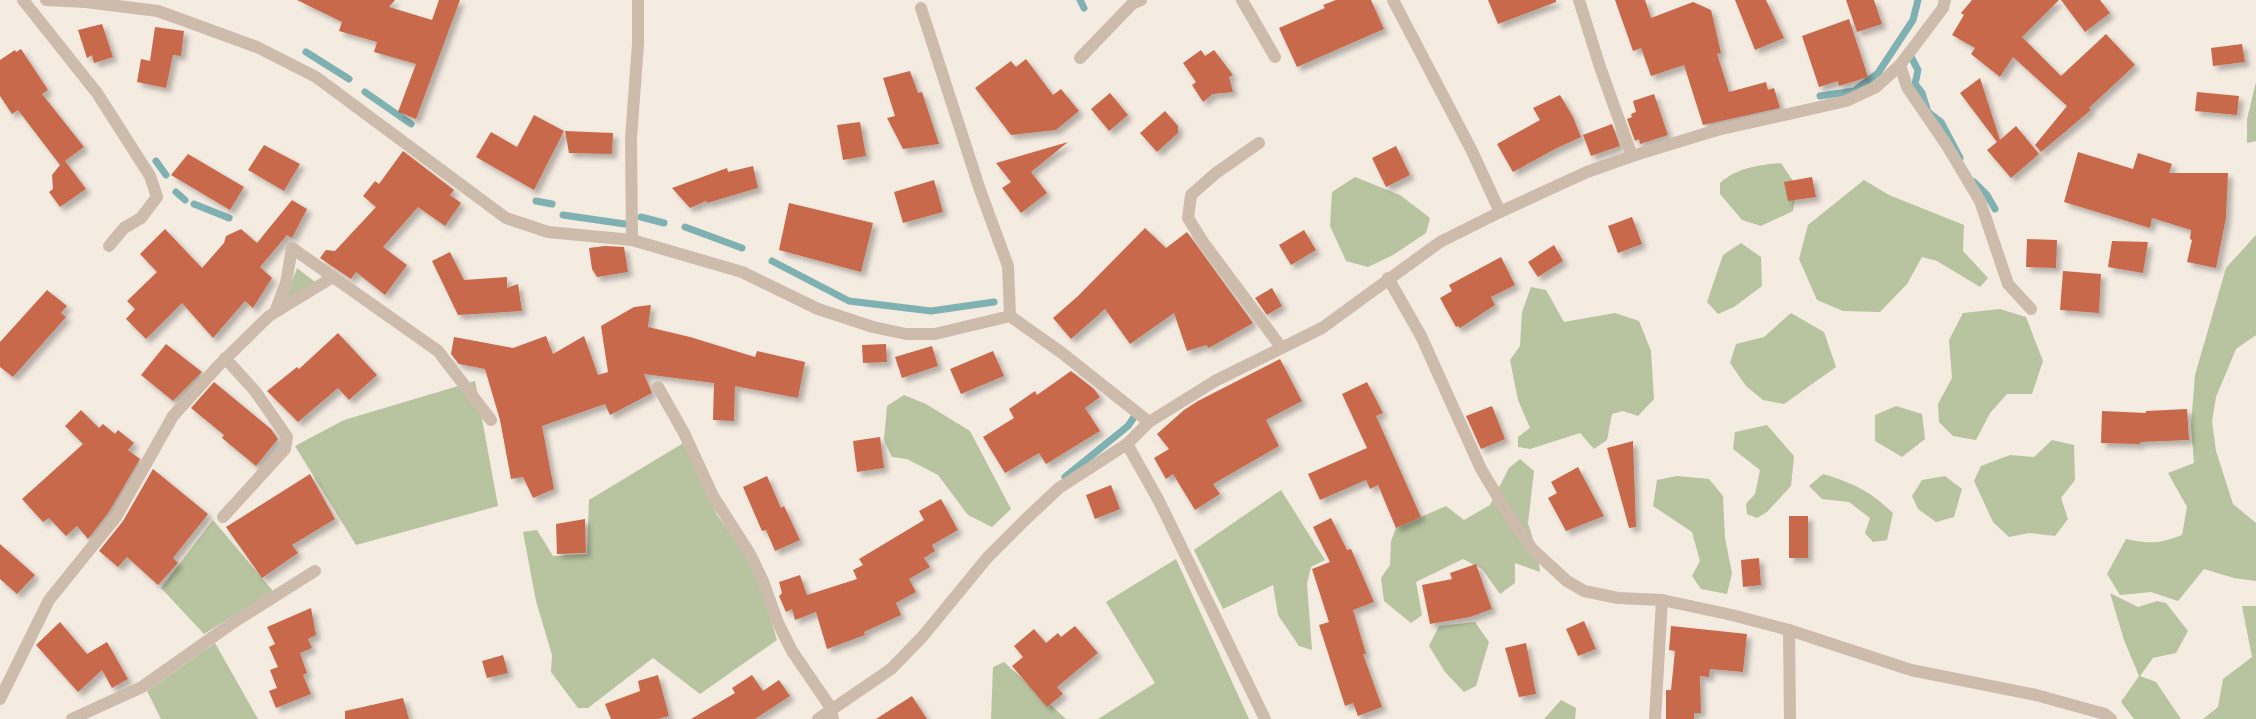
<svg xmlns="http://www.w3.org/2000/svg" width="2256" height="719" viewBox="0 0 2256 719" font-family="Montserrat,sans-serif">
<style>
.green{fill:#b8c4a0}
.lines{fill:none;stroke-linecap:round;stroke-linejoin:round}
.stream{stroke:#7fb0b2;stroke-width:7}
.building{fill:#c8694b;filter:url(#shadow)}
.minor{stroke:#cdbbac;stroke-width:12}
</style>
<defs>
<filter id="shadow"><feDropShadow dx="4.5" dy="4.5" stdDeviation="2.5" flood-color="#0004"/></filter>
</defs>
<rect width="100%" height="100%" fill="#f4ebe1"/>
<g class="green">
<polygon points="2256,82 2256,141 2247,143 2247,119"/>
<path d="M 1781,163 L 1797,187 L 1793,211 L 1761,226 L 1742,220 L 1720,194 L 1720,183 C 1737,168 1758,165 1781,163 Z"/>
<polygon points="1355,177 1400,195 1430,218 1426,233 1393,255 1368,267 1346,261 1330,226 1332,192"/>
<polygon points="1864,180 1889,195 1964,225 1963,251 1988,278 1980,287 1937,261 1922,257 1907,284 1880,312 1843,311 1817,300 1799,259 1808,225"/>
<path d="M 2256,235 L 2256,335 L 2236,349 L 2216,397 L 2212,422 L 2216,451 L 2233,504 L 2256,523 L 2256,581 L 2234,578 L 2204,569 L 2178,601 L 2151,592 L 2120,595 L 2107,574 L 2126,539 C 2150,544 2159,544 2182,535 L 2187,507 L 2168,473 L 2194,463 L 2191,425 L 2195,375 L 2226,268 Z"/>
<polygon points="1741,243 1761,257 1762,286 1734,307 1718,314 1707,302 1723,255"/>
<polygon points="297,268 315,282 286,299"/>
<polygon points="1531,287 1546,290 1564,322 1615,313 1639,321 1651,351 1654,399 1638,416 1623,411 1612,414 1607,440 1594,449 1580,433 1530,449 1518,447 1518,437 1530,428 1518,400 1510,360 1520,346 1522,312"/>
<polygon points="2000,309 2026,317 2043,361 2032,394 2007,394 1990,413 1976,440 1953,436 1939,422 1938,404 1952,378 1949,340 1963,313"/>
<polygon points="1791,313 1824,332 1836,367 1784,404 1763,400 1746,386 1730,363 1736,344 1764,337"/>
<polygon points="475,381 498,506 356,545 295,446 344,420"/>
<polygon points="904,395 926,404 970,431 1011,509 992,527 968,515 938,475 907,459 892,457 884,440 887,406"/>
<polygon points="1896,406 1922,414 1925,439 1902,457 1875,441 1875,415"/>
<polygon points="1767,425 1794,456 1791,486 1767,512 1757,518 1747,514 1746,504 1755,494 1760,470 1733,449 1735,432"/>
<polygon points="2052,440 2074,445 2075,480 2061,498 2068,519 2055,536 2029,533 2009,537 1993,522 1974,481 1981,466 2010,455 2034,457"/>
<polygon points="685,442 717,515 754,566 777,640 700,694 653,658 588,708 578,708 551,672 552,655 536,601 523,532 537,530 553,556 587,554 589,500"/>
<polygon points="1520,459 1534,471 1528,523 1538,556 1540,572 1515,563 1515,583 1500,594 1482,569 1463,559 1416,582 1422,615 1411,623 1384,601 1381,578 1390,565 1391,541 1396,528 1446,506 1464,520 1490,505 1509,468"/>
<path d="M 1823,474 C 1853,483 1870,491 1893,513 L 1887,540 L 1873,542 L 1865,533 L 1870,518 L 1849,502 L 1822,499 L 1809,486 Z"/>
<polygon points="1677,476 1709,479 1723,496 1725,538 1732,573 1727,594 1701,589 1692,576 1700,561 1692,532 1653,506 1657,480"/>
<polygon points="1945,476 1962,489 1954,517 1936,522 1918,509 1912,496 1922,480"/>
<polygon points="1281,490 1325,560 1311,567 1307,584 1312,650 1299,646 1278,615 1273,585 1223,609 1194,550"/>
<polygon points="213,520 273,591 204,634 161,588"/>
<polygon points="1176,559 1249,719 1098,719 1155,683 1106,602"/>
<polygon points="2110,593 2138,607 2157,601 2166,603 2188,631 2176,653 2153,658 2140,676 2156,682 2181,719 2134,719 2121,702 2139,676 2124,640"/>
<polygon points="2242,606 2256,606 2256,719 2203,719 2218,707 2223,679 2252,657"/>
<polygon points="1475,622 1489,642 1476,686 1464,692 1445,672 1429,646 1439,626"/>
<polygon points="215,643 258,719 161,719 147,691"/>
<polygon points="1004,662 1066,719 991,719 993,667"/>
<polygon points="1561,700 1576,708 1575,719 1544,719"/>
</g>
<g class="lines">
<g class="stream">
<polyline points="1080,0 1084,8"/>
<polyline points="306,52 349,79"/>
<polyline points="1909,53 1918,70 1915,84 1922,93 1928,112 1941,122 1960,158"/>
<polyline points="365,92 411,124"/>
<polyline points="1820,96 1854,91 1878,73 1913,20 1918,0"/>
<polyline points="156,161 166,175"/>
<polyline points="1974,182 1987,195 1995,209"/>
<polyline points="176,192 185,200"/>
<polyline points="536,201 552,204"/>
<polyline points="194,204 229,218"/>
<polyline points="563,215 625,224"/>
<polyline points="641,217 664,223"/>
<polyline points="685,227 742,248"/>
<polyline points="772,261 849,301 931,311 994,302"/>
<polyline points="1065,477 1128,426 1136,414"/>
</g>
</g>
<g class="building">
<polygon points="297,0 395,0 389,7 432,20 439,0 460,0 416,119 398,112 416,64 374,52 377,42 339,31 342,22"/>
<polygon points="1336,0 1371,0 1384,29 1297,67 1279,28 1325,8 1323,5"/>
<polygon points="1488,0 1556,0 1556,2 1498,24"/>
<polygon points="1615,0 1645,0 1651,18 1693,2 1711,10 1721,53 1717,54 1729,92 1766,82 1768,90 1774,88 1780,108 1703,125 1684,65 1651,76 1641,48 1633,51"/>
<polygon points="1735,0 1766,0 1784,38 1755,50"/>
<polygon points="1846,0 1874,0 1882,24 1857,32"/>
<polygon points="1972,0 2059,0 2022,37 2061,76 2106,34 2135,65 2089,108 2091,110 2041,152 2035,145 2067,106 2013,57 2000,77 1971,54 1975,48 1952,35 1964,15 1961,13"/>
<polygon points="2061,0 2100,0 2110,13 2085,32"/>
<polygon points="1849,19 1868,77 1839,86 1838,81 1819,87 1802,36"/>
<polygon points="102,24 113,57 94,63 92,55 87,58 78,30"/>
<polygon points="155,27 184,31 181,56 173,55 166,88 137,82 141,59 150,61"/>
<polygon points="2242,44 2245,62 2213,66 2211,48"/>
<polygon points="21,49 48,90 42,94 84,147 65,161 86,189 60,207 49,192 53,189 52,175 60,165 18,110 12,114 0,96 0,60 15,50 16,52"/>
<polygon points="1201,50 1205,56 1214,50 1233,75 1229,77 1233,92 1213,94 1203,102 1192,85 1196,82 1183,63"/>
<polygon points="1026,59 1053,95 1061,89 1079,111 1056,130 1011,135 975,88 1011,61 1016,67"/>
<polygon points="910,71 918,93 922,92 939,144 903,149 887,118 895,116 883,78"/>
<polygon points="1980,78 2000,140 2016,126 2039,154 2011,178 1987,150 1997,142 1960,93"/>
<polygon points="2197,92 2239,96 2237,115 2195,111"/>
<polygon points="1110,93 1128,115 1109,131 1091,109"/>
<polygon points="1654,94 1668,135 1640,144 1639,139 1635,141 1627,119 1632,117 1631,114 1636,112 1633,101"/>
<polygon points="1560,95 1573,117 1581,137 1555,149 1513,172 1497,144 1540,120 1533,108"/>
<polygon points="1165,111 1178,126 1178,133 1157,152 1140,133"/>
<polygon points="534,115 564,131 534,190 476,157 491,132 517,147"/>
<polygon points="860,122 866,156 843,160 837,125"/>
<polygon points="1612,124 1620,146 1591,156 1583,135"/>
<polygon points="565,131 613,133 612,154 569,153"/>
<polygon points="1068,142 1031,172 1047,193 1021,213 1002,188 1011,182 996,163"/>
<polygon points="264,145 300,164 284,191 248,170"/>
<polygon points="1396,146 1410,175 1386,187 1372,158"/>
<polygon points="403,151 454,190 450,195 461,203 445,226 418,207 383,247 407,265 385,295 356,272 351,279 320,258 326,250 335,251 376,207 363,196 375,181 379,184"/>
<polygon points="2078,152 2133,169 2138,153 2172,164 2169,173 2228,173 2226,218 2216,268 2187,262 2192,240 2190,239 2191,230 2152,218 2150,228 2064,202"/>
<polygon points="188,154 244,187 230,210 171,175"/>
<polygon points="753,166 758,188 707,203 706,201 690,208 672,188 727,168 728,172"/>
<polygon points="1812,177 1816,197 1788,201 1784,182"/>
<polygon points="934,180 943,212 903,223 894,192"/>
<polygon points="292,200 307,209 292,238 287,235 260,267 272,278 253,308 245,301 213,338 182,303 146,339 126,319 135,309 127,301 157,272 140,254 165,229 202,268 224,243 226,236 241,229 257,243"/>
<polygon points="789,203 873,223 861,272 779,250"/>
<polygon points="1632,217 1642,244 1618,253 1608,226"/>
<polygon points="1145,228 1166,248 1187,232 1253,323 1209,348 1206,345 1187,351 1174,313 1130,344 1105,309 1071,339 1053,318 1078,296"/>
<polygon points="1304,230 1316,250 1291,265 1279,245"/>
<polygon points="2027,239 2057,240 2056,268 2026,267"/>
<polygon points="2112,241 2148,242 2143,273 2108,267"/>
<polygon points="1554,245 1563,261 1538,277 1528,262"/>
<polygon points="605,246 624,247 628,272 597,277 592,269 589,248"/>
<polygon points="450,252 464,280 507,277 507,288 518,284 522,311 458,315 432,261"/>
<polygon points="1501,257 1515,285 1491,297 1495,305 1460,328 1458,326 1456,327 1440,298 1452,291 1449,285"/>
<polygon points="2063,271 2101,274 2099,313 2060,310"/>
<polygon points="1272,288 1282,306 1267,315 1255,298"/>
<polygon points="47,290 67,306 61,313 66,317 13,377 0,367 0,342"/>
<polygon points="651,305 648,327 690,337 755,357 757,351 805,362 798,398 735,386 734,421 713,420 714,383 644,374 652,393 610,415 605,404 542,426 554,489 533,498 523,477 511,479 500,420 485,369 459,364 451,354 454,337 513,348 546,336 553,354 584,336 598,375 608,372 601,326 634,307"/>
<polygon points="338,333 377,375 349,400 338,388 298,422 267,391 297,367 299,369"/>
<polygon points="166,344 202,372 173,401 141,375"/>
<polygon points="886,344 887,362 863,363 862,345"/>
<polygon points="932,346 938,366 902,378 895,357"/>
<polygon points="993,351 1004,376 961,394 950,369"/>
<polygon points="1280,359 1302,401 1266,420 1279,446 1213,484 1220,494 1195,510 1173,474 1166,479 1154,458 1169,449 1157,434 1184,410 1198,401"/>
<polygon points="1071,371 1094,389 1100,397 1085,408 1100,431 1046,464 1039,453 1005,473 983,437 1014,418 1009,409 1035,391 1037,395"/>
<polygon points="214,382 271,429 278,439 256,466 222,438 224,435 191,408"/>
<polygon points="1367,382 1383,413 1376,416 1421,517 1396,528 1378,485 1370,489 1366,480 1320,500 1308,474 1367,448 1342,394"/>
<polygon points="1492,406 1505,439 1481,449 1466,416"/>
<polygon points="2187,409 2189,440 2140,442 2140,444 2101,443 2102,411 2146,413 2146,411"/>
<polygon points="81,410 99,428 103,424 115,434 118,430 134,443 128,450 140,459 109,512 88,539 77,526 66,536 49,518 43,522 22,499 83,444 65,426"/>
<polygon points="880,437 884,468 857,472 853,441"/>
<polygon points="1633,441 1636,527 1629,528 1607,448"/>
<polygon points="1578,467 1604,516 1566,531 1548,498 1557,493 1551,482"/>
<polygon points="153,469 208,514 173,558 178,563 158,585 127,557 118,567 99,551 123,521"/>
<polygon points="310,474 335,519 292,545 298,553 262,578 226,527"/>
<polygon points="767,476 781,508 784,506 800,540 775,551 766,530 762,531 743,487"/>
<polygon points="1111,485 1120,509 1095,519 1086,495"/>
<polygon points="941,499 958,530 932,545 935,551 924,558 930,567 909,579 916,592 896,603 901,615 864,632 865,635 827,649 816,612 795,620 792,609 786,612 779,596 782,593 779,582 800,575 807,595 857,579 853,570 863,565 859,559 924,520 919,511"/>
<rect x="1789" y="516" width="19" height="42"/>
<polygon points="1331,518 1347,550 1351,549 1374,602 1353,610 1366,654 1363,654 1382,707 1358,716 1353,703 1345,706 1319,625 1329,622 1312,569 1330,562 1313,527"/>
<polygon points="585,519 586,553 557,554 556,524"/>
<polygon points="0,544 35,575 17,594 0,579"/>
<polygon points="1759,558 1761,585 1743,587 1741,560"/>
<polygon points="1476,564 1492,609 1470,617 1430,624 1422,585 1452,579 1450,573"/>
<polygon points="311,608 316,635 308,639 312,648 300,653 307,673 303,675 311,694 276,708 269,691 277,688 270,670 278,667 269,647 275,644 267,627"/>
<polygon points="1584,621 1596,649 1578,656 1566,629"/>
<polygon points="60,622 87,654 107,642 128,679 112,688 102,670 78,692 36,645"/>
<polygon points="1075,626 1098,653 1057,687 1063,694 1047,707 1012,666 1023,657 1014,646 1034,629 1046,643 1058,633 1061,637"/>
<polygon points="1671,626 1747,634 1743,672 1710,669 1709,677 1700,676 1701,713 1694,713 1694,719 1666,719 1666,690 1671,690 1675,651 1669,650"/>
<polygon points="1526,643 1536,694 1519,697 1505,648"/>
<polygon points="503,655 508,673 487,678 482,661"/>
<polygon points="658,675 669,716 658,719 611,719 605,704 640,691 638,681"/>
<polygon points="752,675 763,691 779,680 790,696 755,719 691,719 735,693 732,688"/>
<polygon points="912,696 927,719 876,719"/>
<polygon points="403,698 409,719 345,719 345,711"/>
</g>
<g class="lines">
<g class="minor">
<polyline points="23,0 97,93 150,176 157,197 141,218 124,228 109,246"/>
<polyline points="46,0 86,2 158,11 257,47 316,77 506,218 548,232 632,240 742,272 818,309 873,327 906,334 935,334 1010,316 1062,353 1149,422"/>
<polyline points="1242,0 1275,57"/>
<polyline points="1393,0 1472,151 1500,212"/>
<polyline points="1579,0 1600,67 1632,156"/>
<polyline points="921,8 980,190 1008,266 1010,316"/>
<polyline points="1080,58 1132,4 1141,0"/>
<polyline points="1900,65 1907,87 1946,144 1980,201 2008,284 2031,309"/>
<polyline points="1259,143 1216,173 1191,195 1188,218 1203,242 1281,347"/>
<polyline points="632,240 631,138 638,44 638,0"/>
<polyline points="1388,278 1421,336 1481,469 1511,519 1532,549 1567,581 1584,591 1618,598 1662,600 1732,615 1789,630 1911,670 2036,695 2105,714 2111,719"/>
<polyline points="275,312 286,283 292,248 438,351 491,420"/>
<polyline points="658,387 684,433 713,496 750,554 763,581 778,623 792,651 831,708 833,719"/>
<polyline points="1127,444 1159,501 1265,719"/>
<polyline points="223,517 285,449 287,437 255,391 225,358"/>
<polyline points="1789,630 1790,719"/>
<polyline points="0,699 49,600 116,517 173,416 219,365 269,316 333,277"/>
<polyline points="72,719 142,687 234,622 315,571"/>
<polyline points="818,719 891,669 923,636 987,558 1027,518 1059,488 1127,444 1149,422 1215,381 1322,328 1440,242 1500,212 1587,172 1632,156 1717,130 1846,101 1876,87 1900,65 1943,8 1945,0"/>
<polyline points="1655,719 1662,600"/>
</g>
</g>
</svg>
